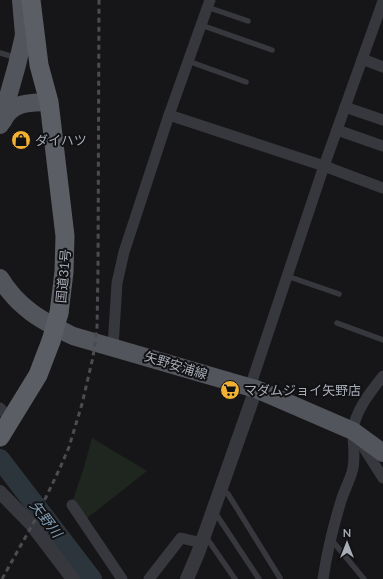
<svg xmlns="http://www.w3.org/2000/svg" width="383" height="579" viewBox="0 0 383 579" font-family="Lato,'Noto Sans JP',sans-serif">
<style>
.green{fill:#1e261f}
.lines{fill:none;stroke-linecap:round;stroke-linejoin:round}
.river{stroke:#2c353c;stroke-width:20}
.service{stroke:#37383d;stroke-width:5.5}
.minor{stroke:#37383d;stroke-width:11}
.tertiary{stroke:#37383d;stroke-width:14}
.primary{stroke:#53555c;stroke-width:18}
.trunk{stroke:#5b5e65;stroke-width:19}
.rail{stroke:#4a4c52;stroke-width:3;stroke-dasharray:5 4;stroke-linecap:butt}
.trunk-bridge{stroke:#5b5e65;stroke-width:19}
.labels{text-anchor:middle;stroke-width:4;stroke-linejoin:round;paint-order:stroke}
.poi-label{font-size:13px;fill:#a8adb8;stroke:#111113;text-anchor:start}
.street-label{font-size:13px;fill:#a8adb8;stroke:#111113}
.water-label{font-size:14px;font-style:italic;fill:#7f9bb3;stroke:#111113}
</style>
<rect width="100%" height="100%" fill="#161618"/>
<polygon class="green" points="92,438 147,471 86,519 73,500 84,467"/>
<g class="lines">
<polyline class="river" points="0,459 92,579"/>
<g class="service">
<polyline points="207,7 248,21"/>
<polyline points="201,25 272,50"/>
<polyline points="0,53 17,58"/>
<polyline points="188,61 246,82"/>
<polyline points="287,276 339,294"/>
<polyline points="337,323 383,340"/>
<polyline points="221,490 228,494 280,578"/>
<polyline points="214,511 259,579"/>
<polyline points="206,537 235,579"/>
<polyline points="330,538 364,579"/>
</g>
<g class="minor">
<polyline points="362,59 383,67"/>
<polyline points="345,107 383,120"/>
<polyline points="169,115 324,166 383,188"/>
<polyline points="337,130 383,146"/>
<polyline points="113,347 117,283 124,252 169,115 210,0"/>
<polyline points="250,387 324,166 383,1"/>
<polyline points="0,408 11,420"/>
<polyline points="359,440 383,478"/>
<polyline points="72,505 122,579"/>
<polyline points="149,579 181,538 202,543"/>
<path d="M 323,579 C 327,552 333,527 341,501 C 344,491 349,482 352,472 C 356,459 353,446 353,432 C 354,412 371,391 383,376"/>
</g>
<g class="tertiary">
<polyline points="0,492 32,525 73,579"/>
<polyline points="187,579 198,553 256,389"/>
</g>
<g class="primary">
<path d="M 3,121 C 12,101 30,103 49,102"/>
<polyline points="0,125 17,65 24,35 21,0"/>
<path d="M 0,278 C 18,308 42,321 73,336 L 256,389 L 353,431 L 383,453"/>
</g>
<g class="trunk">
<polyline points="31,0 39,65 49,102 65,236 64,272 59,313"/>
<polyline points="0,437 38,375 51,341"/>
</g>
<polyline class="rail" points="2,579 35,520 60,468 69,447 82,404 93,357 97,329 98,269 99,0"/>
<polyline class="trunk-bridge" points="51,341 59,313"/>
</g>
<defs>
<g id="shop-disc" transform="scale(1)"><circle r="9.5" fill="#f2b134" stroke="#111113"/><path d="M-5-2.5h2.3a2.7 3.5 0 0 1 5.4 0H5L5.5 6h-11ZM-1.5-2.5h3a1.5 2.3 0 0 0-3 0Z" fill="#111"/></g>
<g id="supermarket-disc" transform="scale(1)"><circle r="9.5" fill="#f2b134" stroke="#111113"/><path d="M-6-5.5h2.5l.6 2H6L4.5 2H-2.5L-4.4-4H-6ZM-1.5 3.2a1.3 1.3 0 1 0 .1 0ZM3 3.2a1.3 1.3 0 1 0 .1 0Z" fill="#111"/></g>
</defs>
<g fill-rule="evenodd">
<use href="#shop-disc" x="21" y="140"/>
<use href="#supermarket-disc" x="230" y="390"/>
</g>
<g class="labels">
<g class="poi-label">
<text x="35" y="145">ダイハツ</text>
<text x="244" y="395">マダムジョイ矢野店</text>
</g>
<g class="street-label">
<text transform="translate(63 276) rotate(-85)" y="5">国道31号</text>
<text transform="translate(176 365) rotate(17)" y="5">矢野安浦線</text>
</g>
<g class="water-label">
<text transform="translate(46 519) rotate(53)" y="5">矢野川</text>
</g>
</g>
<g transform="translate(347 543)" stroke="#111113" stroke-width="3" paint-order="stroke">
<path d="M0-3L7 15L0 10L-7 15Z" fill="#a8adb8"/>
<text y="-6" font-size="11" font-weight="bold" text-anchor="middle" fill="#a8adb8">N</text>
</g>
</svg>
